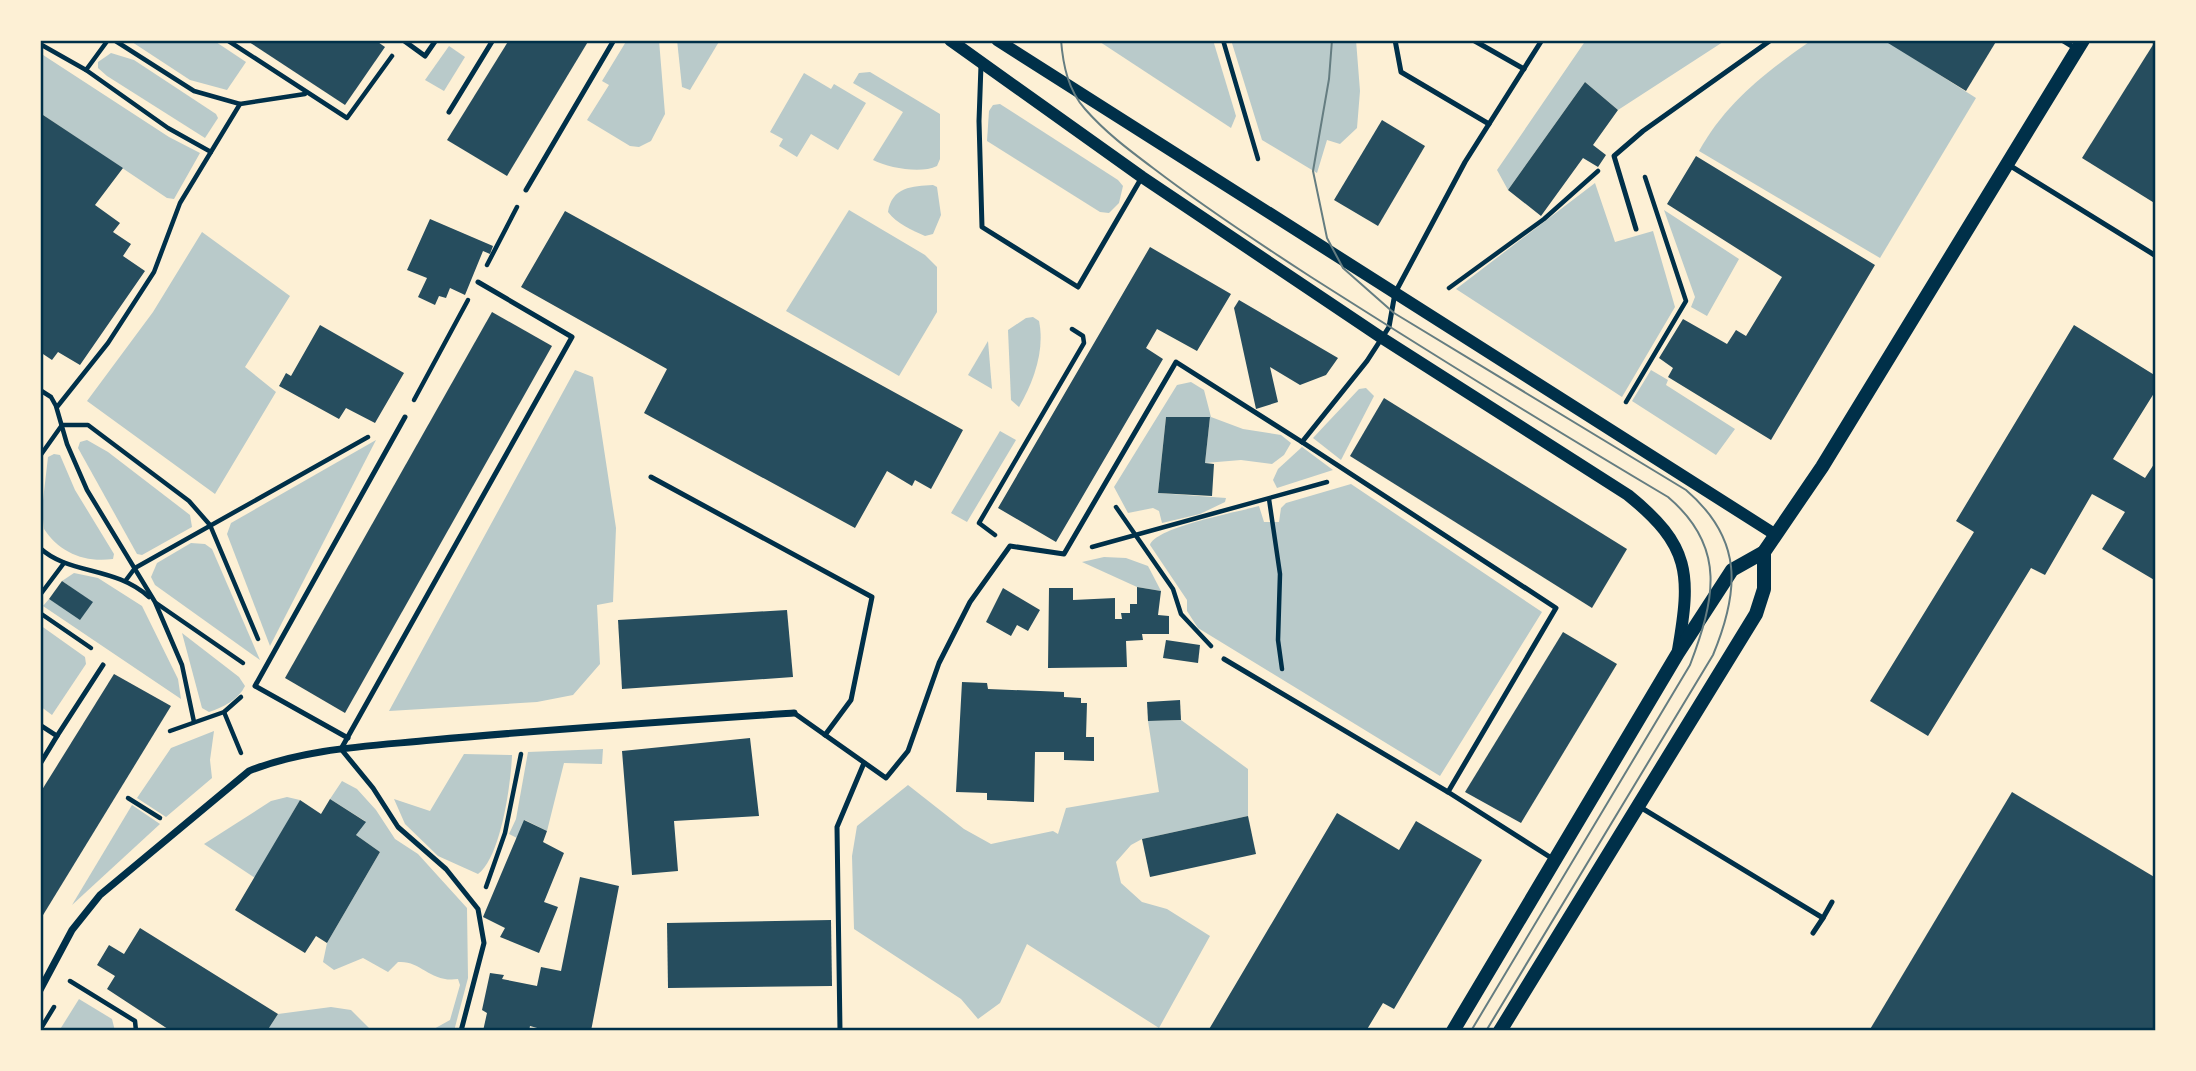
<svg xmlns="http://www.w3.org/2000/svg" width="2196" height="1071" viewBox="0 0 2196 1071" font-family="Montserrat,sans-serif">
<style>
.green{fill:#b9caca}
.building{fill:#264d5e}
.lines{fill:none;stroke-linecap:round;stroke-linejoin:round}
.path{stroke:#003049;stroke-width:4.5}
.service{stroke:#003049;stroke-width:5}
.minor{stroke:#003049;stroke-width:7}
.tertiary{stroke:#003049;stroke-width:12}
.secondary{stroke:#003049;stroke-width:14}
.tram{stroke:#657d81;stroke-width:2}
.neatline{fill:none;stroke:#003049;stroke-width:2.5}
</style>
<rect width="100%" height="100%" fill="#fdf0d5"/>
<g class="green">
<polygon points="129,40 213,40 246,62 227,90 190,80"/>
<polygon points="627,40 659,40 665,114 651,141 639,147 630,146 587,120 609,85 602,81"/>
<polygon points="677,40 720,40 690,90 682,87"/>
<polygon points="1097,40 1213,40 1236,116 1231,128"/>
<polygon points="1231,40 1356,40 1360,91 1357,128 1340,144 1327,140 1317,173 1262,140"/>
<polygon points="1586,40 1726,40 1618,110 1585,82 1508,190 1497,170"/>
<path d="M 1812,40 L 1885,40 L 1976,98 L 1880,258 L 1699,151 C 1726,102 1767,71 1812,40 Z"/>
<polygon points="449,46 465,57 444,91 425,80"/>
<polygon points="40,53 169,137 200,153 174,199 167,198 40,113"/>
<polygon points="111,53 134,60 216,114 218,118 205,138 107,76 98,68 98,62"/>
<path d="M 870,72 L 940,114 L 940,159 L 937,166 C 921,174 889,168 873,160 L 903,112 L 853,83 L 859,73 Z"/>
<polygon points="804,73 831,89 834,84 866,103 838,150 811,134 797,157 779,146 783,139 770,132"/>
<polygon points="1000,104 1118,180 1123,186 1119,203 1109,213 1100,212 987,141 989,111 993,105"/>
<polygon points="1595,183 1615,242 1653,231 1675,307 1622,397 1456,289"/>
<path d="M 933,185 L 937,187 L 941,215 L 933,234 L 925,236 C 912,230 897,224 888,212 C 892,187 912,186 933,185 Z"/>
<polygon points="849,210 925,255 937,267 937,312 899,376 786,311"/>
<polygon points="1664,210 1739,259 1707,316 1691,307 1695,297"/>
<polygon points="202,232 290,296 245,367 276,392 215,494 87,401 153,312"/>
<path d="M 1033,317 L 1039,321 C 1045,350 1034,381 1019,407 L 1011,400 L 1008,330 L 1026,318 Z"/>
<polygon points="988,341 992,389 968,375"/>
<polygon points="575,370 593,377 616,528 613,602 597,605 600,664 573,695 537,702 389,711"/>
<polygon points="1651,370 1668,380 1666,385 1735,429 1716,455 1632,401"/>
<polygon points="1191,382 1204,390 1211,417 1243,429 1281,435 1291,443 1284,455 1272,464 1241,460 1205,463 1210,417 1166,417 1158,493 1226,498 1225,502 1200,514 1162,523 1159,511 1153,508 1128,513 1114,487 1177,385"/>
<polygon points="1366,388 1374,396 1341,460 1313,438 1359,389"/>
<polygon points="1000,431 1016,440 967,522 951,513"/>
<polygon points="87,440 108,452 190,515 192,527 142,555 137,554 78,448 80,442"/>
<polygon points="376,440 270,646 227,534 231,523"/>
<polygon points="1302,447 1333,470 1277,488 1273,480 1278,469"/>
<path d="M 54,454 L 60,455 L 75,490 L 114,554 L 113,559 C 84,563 59,552 44,529 L 42,509 L 48,457 Z"/>
<path d="M 1351,484 L 1542,612 L 1440,776 L 1198,628 L 1187,611 L 1187,600 L 1150,545 C 1156,527 1238,512 1259,506 L 1264,522 L 1279,522 L 1281,508 L 1286,503 Z"/>
<polygon points="191,543 205,544 212,549 260,660 155,585 151,577 157,563"/>
<polygon points="1104,557 1126,558 1148,566 1161,591 1137,587 1082,562"/>
<polygon points="74,573 98,578 142,606 178,679 181,699 43,606 49,599 80,619 92,602 62,581"/>
<polygon points="40,625 85,657 86,664 52,715 40,706"/>
<path d="M 182,633 L 239,677 L 245,686 C 239,699 222,708 209,712 L 202,708 Z"/>
<polygon points="1181,720 1248,769 1248,816 1142,839 1131,845 1116,862 1121,883 1142,902 1167,909 1210,936 1159,1028 1027,944 1000,1003 978,1019 961,999 854,929 852,856 857,826 908,785 964,829 991,844 1053,831 1058,834 1066,808 1159,792 1148,721"/>
<polygon points="214,731 210,760 212,778 166,817 137,798 171,748"/>
<polygon points="603,749 602,764 564,763 547,831 525,820 517,838 509,834 516,819 528,752"/>
<path d="M 464,754 L 512,755 C 511,783 501,857 478,874 L 438,856 L 405,824 L 394,799 L 430,811 Z"/>
<path d="M 342,781 L 357,789 L 376,810 L 395,839 L 418,854 L 467,908 L 468,978 L 454,1031 L 432,1030 L 450,1020 L 460,985 L 458,979 C 430,983 421,960 398,962 L 388,972 L 363,958 L 334,970 L 323,962 L 327,943 L 380,852 L 356,835 L 365,821 L 330,799 Z"/>
<polygon points="287,797 300,800 255,878 204,844 271,801"/>
<polygon points="132,805 160,824 72,905"/>
<polygon points="79,999 112,1019 115,1031 59,1031"/>
<polygon points="331,1007 351,1010 372,1031 267,1031 278,1014"/>
</g>
<g class="building">
<polygon points="246,40 375,40 385,47 345,105"/>
<polygon points="509,40 589,40 507,176 447,140"/>
<polygon points="1889,40 1997,40 1966,91 1888,43"/>
<polygon points="2156,40 2156,204 2082,158"/>
<polygon points="1585,82 1618,110 1593,145 1606,155 1598,167 1583,158 1541,216 1508,190"/>
<polygon points="40,113 123,168 95,205 120,223 113,232 131,244 123,256 145,271 80,365 58,352 52,360 40,352"/>
<polygon points="1382,120 1425,146 1378,226 1334,200"/>
<polygon points="1696,156 1875,265 1771,440 1668,377 1673,368 1659,358 1683,319 1727,344 1736,330 1746,336 1782,277 1667,204"/>
<polygon points="565,211 963,430 931,489 915,480 912,486 887,471 855,528 644,413 667,369 521,287"/>
<polygon points="430,219 493,246 490,254 483,251 465,295 450,288 446,298 439,296 435,305 418,297 427,278 407,270"/>
<polygon points="1150,247 1231,294 1197,351 1157,329 1146,348 1163,359 1056,542 998,508"/>
<polygon points="1239,300 1338,358 1326,375 1300,385 1270,367 1278,402 1256,409 1234,308"/>
<polygon points="492,312 552,346 345,713 285,678"/>
<polygon points="320,325 404,373 375,423 346,408 339,419 279,386 286,373 291,376"/>
<polygon points="2074,325 2156,376 2156,390 2113,459 2145,478 2156,461 2156,581 2102,549 2125,512 2092,494 2045,575 2031,568 1928,736 1870,701 1974,532 1956,521"/>
<polygon points="1384,398 1627,549 1592,608 1350,456"/>
<polygon points="1166,417 1210,417 1205,463 1214,464 1212,496 1158,493"/>
<polygon points="62,581 93,602 80,620 49,599"/>
<polygon points="1137,587 1161,591 1158,615 1169,616 1169,634 1142,634 1143,640 1126,641 1127,667 1048,668 1049,588 1073,588 1073,600 1115,598 1115,619 1122,619 1121,613 1130,613 1130,604 1137,604"/>
<polygon points="1003,588 1040,610 1028,631 1017,625 1011,636 986,622"/>
<polygon points="787,610 793,677 622,689 618,620"/>
<polygon points="1563,632 1617,664 1521,823 1465,792"/>
<polygon points="1166,640 1200,645 1198,663 1163,658"/>
<polygon points="114,674 171,706 40,920 40,793"/>
<polygon points="962,682 987,683 988,689 1064,692 1064,697 1081,698 1081,703 1087,703 1086,737 1094,737 1094,761 1064,760 1064,752 1035,752 1034,802 987,800 987,793 956,792"/>
<polygon points="1180,700 1181,720 1148,721 1147,702"/>
<polygon points="750,738 759,816 674,821 678,871 632,875 622,751"/>
<polygon points="2012,792 2156,878 2156,1031 1869,1031"/>
<polygon points="330,799 366,822 356,835 380,852 327,943 316,936 305,953 235,910 300,800 321,814"/>
<polygon points="1337,813 1399,850 1416,821 1482,860 1394,1009 1383,1003 1366,1031 1208,1031"/>
<polygon points="1248,816 1256,854 1150,877 1142,839"/>
<polygon points="524,820 547,831 543,842 564,853 544,902 558,907 539,953 500,937 505,928 483,917"/>
<polygon points="580,877 619,886 591,1031 548,1031 530,1026 529,1031 483,1031 487,1013 482,1010 490,973 504,975 502,979 537,986 541,967 561,971"/>
<polygon points="831,920 832,986 668,988 667,923"/>
<polygon points="140,928 278,1014 267,1031 171,1031 107,989 115,976 97,965 109,945 124,954"/>
</g>
<g class="lines">
<g class="path">
<polyline points="114,40 194,91 240,104 305,94"/>
<polyline points="227,40 347,118 392,56"/>
<polyline points="1223,40 1258,159"/>
<polyline points="40,44 86,70 108,40"/>
<polyline points="86,70 168,128 211,152"/>
<polyline points="487,265 517,207"/>
<polyline points="1449,288 1544,219 1598,171"/>
<polyline points="40,390 51,397 56,406 67,444 87,490 155,602 182,665 194,722"/>
<polyline points="414,400 468,300"/>
<polyline points="1626,402 1686,301 1645,177"/>
<polyline points="57,407 108,343 154,272 180,203 240,104"/>
<polyline points="40,456 62,425 88,425 189,501 210,525 258,639"/>
<polyline points="1269,499 1280,574 1278,640 1282,669"/>
<polyline points="1116,507 1173,589 1181,614 1211,646"/>
<polyline points="995,535 979,523 1084,343 1083,336 1072,329"/>
<polyline points="1092,547 1327,482"/>
<path d="M 40,548 C 69,575 115,566 149,597"/>
<polyline points="126,580 135,568 368,437"/>
<polyline points="40,595 64,563"/>
<polyline points="156,603 243,663"/>
<polyline points="40,613 91,648"/>
<polyline points="224,712 241,753"/>
<polyline points="170,731 224,712 241,697"/>
<polyline points="128,798 160,818"/>
<polyline points="486,887 505,833 521,754"/>
<polyline points="70,981 135,1021 136,1031"/>
<polyline points="40,1030 54,1007"/>
</g>
<g class="service">
<polyline points="403,40 425,56 436,40"/>
<polyline points="1395,40 1401,72 1489,124"/>
<polyline points="1473,40 1524,69"/>
<polyline points="2062,40 2075,48"/>
<polyline points="981,65 979,121 982,227 1078,287 1142,177"/>
<polyline points="449,112 493,40"/>
<polyline points="2009,165 2156,256"/>
<polyline points="526,190 614,40"/>
<polyline points="1636,229 1614,156 1643,131 1771,40"/>
<polyline points="651,477 872,597 851,700 825,735"/>
<polyline points="1224,659 1448,792 1553,859"/>
<polyline points="794,713 886,778 908,751 939,663 970,602 1010,546 1064,554 1176,362 1302,442"/>
<polyline points="40,725 57,736 40,764"/>
<polyline points="57,736 103,665"/>
<polyline points="348,738 255,686 405,417"/>
<polyline points="1448,792 1556,608 1302,442 1367,361 1389,327 1395,293 1465,162 1542,40"/>
<polyline points="1640,807 1823,918 1832,902"/>
<polyline points="1813,933 1823,918"/>
<polyline points="461,1031 484,943 478,909 446,869 398,827 373,788 341,749 572,337 478,282"/>
<polyline points="840,1031 837,827 864,763"/>
</g>
<path class="minor" d="M 40,990 L 72,930 L 100,895 L 249,771 C 306,748 372,746 432,740 C 553,729 674,721 794,713"/>
<g class="tertiary">
<path d="M 950,40 L 1142,177 L 1382,338 L 1628,495 C 1691,546 1691,574 1678,650"/>
<polyline points="997,40 1776,535"/>
</g>
<g class="secondary">
<polyline points="1453,1031 1678,653 1732,570 1764,552 1822,467 2083,40"/>
<polyline points="1500,1031 1756,614 1764,589 1764,552"/>
</g>
<g class="tram">
<path d="M 1061,40 C 1063,65 1068,90 1085,109 C 1105,132 1129,150 1153,168 C 1204,207 1257,242 1311,277 C 1429,352 1548,426 1668,497 C 1728,548 1714,601 1690,665 L 1471,1031"/>
<path d="M 1332,40 L 1329,79 L 1313,171 L 1327,238 L 1343,268 L 1394,313 L 1686,490 C 1743,539 1740,590 1713,655 L 1486,1031"/>
</g>
</g>
<rect width="2196" height="1071" fill="none" stroke="#fdf0d5" stroke-width="84"/>
<rect x="42" y="42" width="2112" height="987" class="neatline"/>
</svg>
